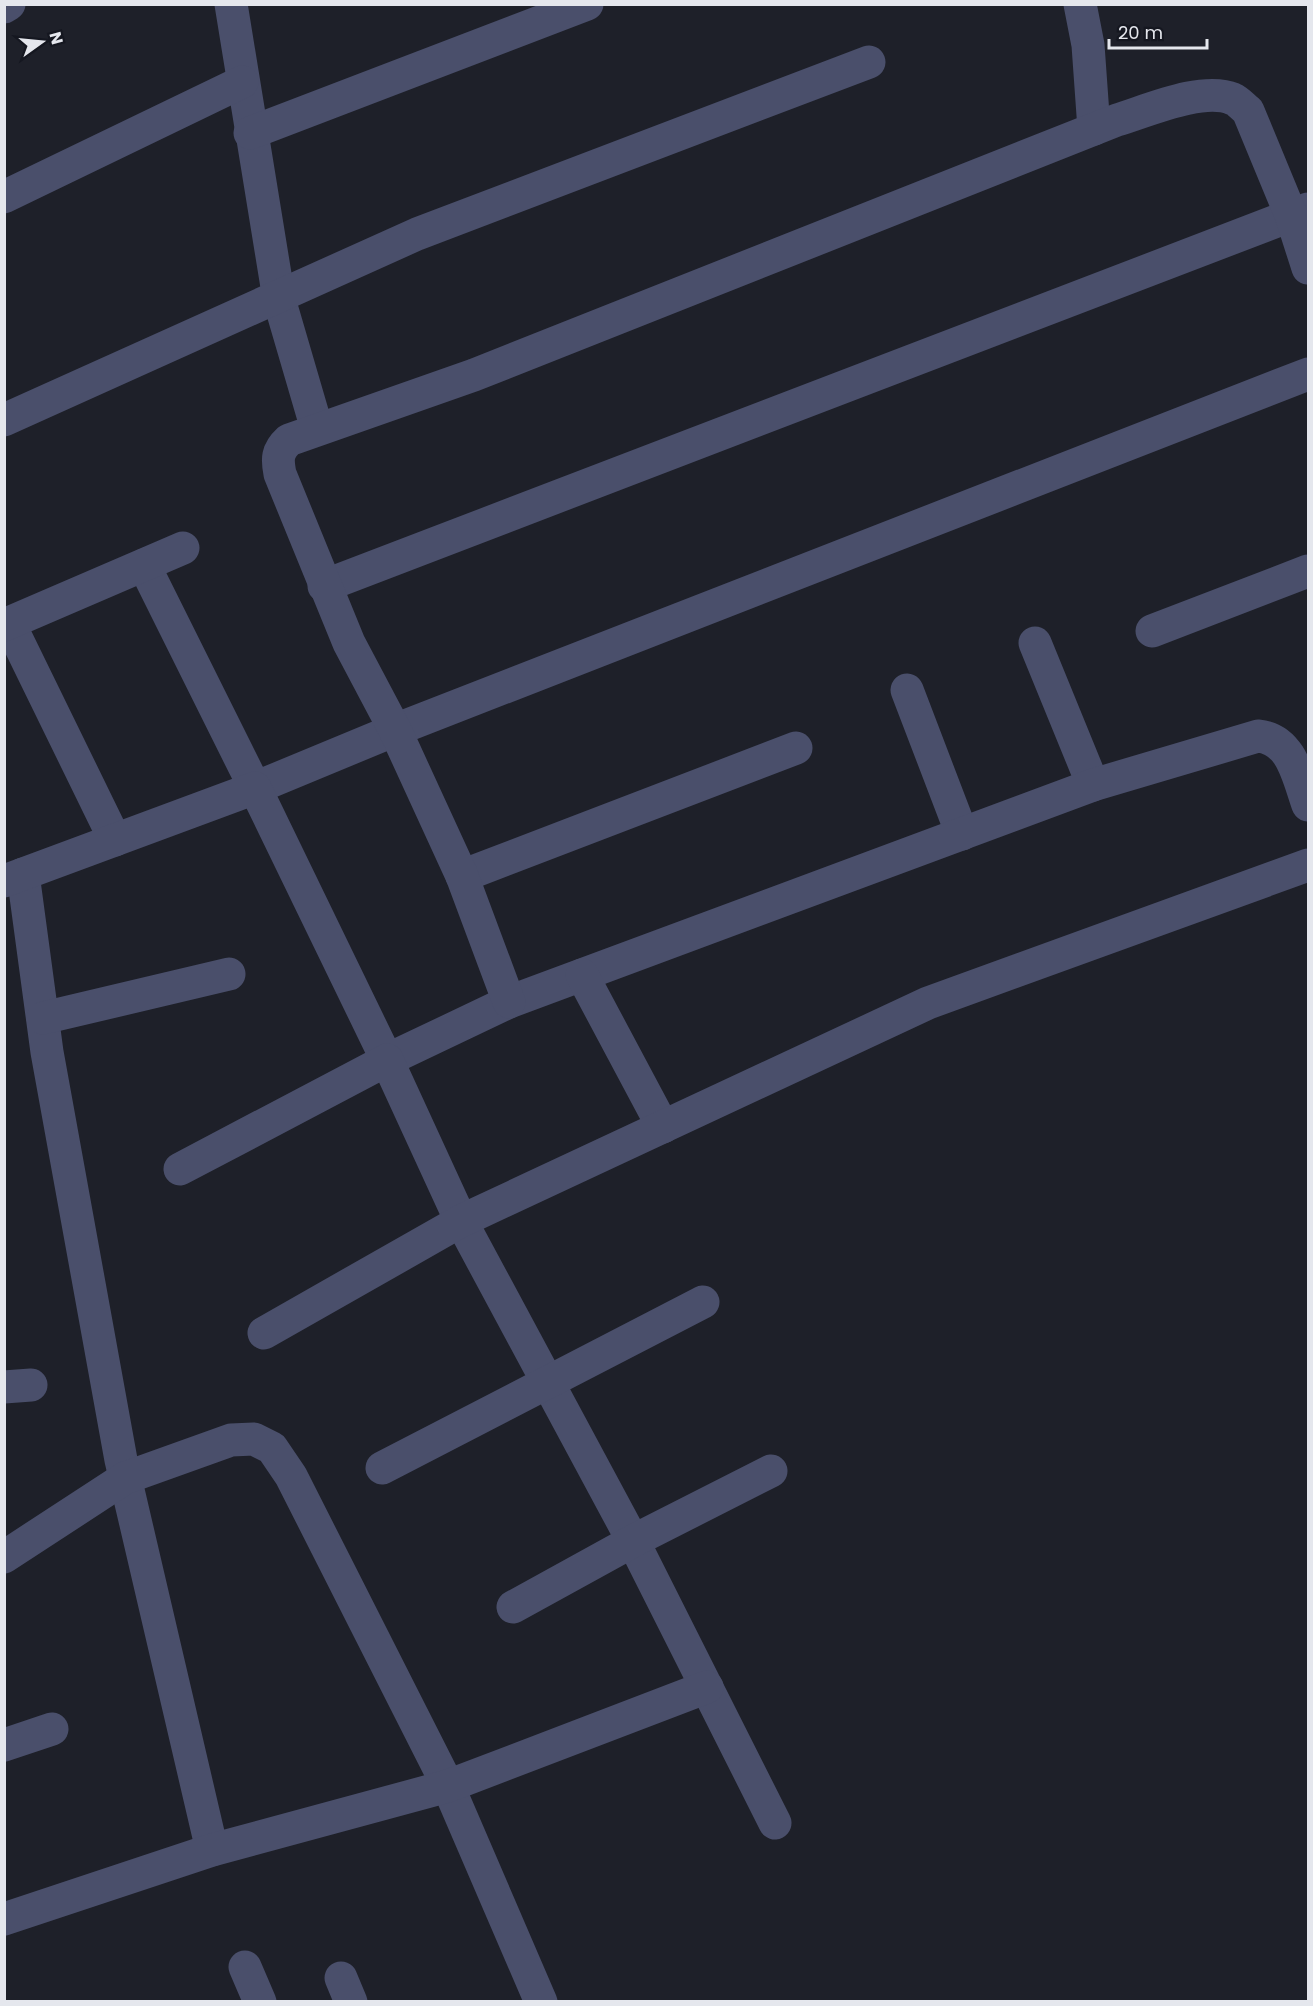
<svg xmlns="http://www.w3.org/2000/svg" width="1313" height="2006" viewBox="0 0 1313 2006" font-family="Poppins,sans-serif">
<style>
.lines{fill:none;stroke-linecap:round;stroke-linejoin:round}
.minor{stroke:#4a4f6b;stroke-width:33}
</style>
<rect width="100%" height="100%" fill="#1e2029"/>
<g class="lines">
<g class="minor">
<polyline points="231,4 279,299 317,429"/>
<polyline points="1080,4 1088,45 1094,129"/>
<polyline points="4,7 9,4"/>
<polyline points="250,133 587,4"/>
<polyline points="4,197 242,82"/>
<polyline points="4,420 417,234 869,62"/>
<polyline points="144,565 255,788 395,730 1308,374"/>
<polyline points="324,586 1308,209"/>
<polyline points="9,623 115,840"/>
<polyline points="4,625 183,548"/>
<polyline points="1152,631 1308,571"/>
<polyline points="1035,643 1093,785"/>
<polyline points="907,690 962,834"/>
<polyline points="23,874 47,1052 121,1460 212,1850"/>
<polyline points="462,876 796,748"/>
<path d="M 4,881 L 255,788 L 387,1060 L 509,1002 L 1093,785 L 1258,736 C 1292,739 1298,777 1308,805"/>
<polyline points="582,975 663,1127"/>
<path d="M 509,1002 L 462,876 L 395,730 L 349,643 L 280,474 C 277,459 277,451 289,440 L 474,375 L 1117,120 C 1147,111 1203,86 1233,99 C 1238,101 1243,107 1248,111 L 1291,215 L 1308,268"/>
<polyline points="43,1018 229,974"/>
<polyline points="180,1169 387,1060 461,1221 633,1541 775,1823"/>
<polyline points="264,1333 461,1221 928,1003 1308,865"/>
<polyline points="4,1387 31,1385"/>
<polyline points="382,1468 703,1302"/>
<polyline points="4,1557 125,1478 231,1440 254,1439 272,1448 291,1476 448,1786 541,2002"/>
<polyline points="513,1607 633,1541 771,1471"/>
<polyline points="4,1745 52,1729"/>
<polyline points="4,1919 212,1850 448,1786 707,1687"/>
<polyline points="245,1967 260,2002"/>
<polyline points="341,1978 351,2002"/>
</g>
</g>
<rect width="1313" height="2006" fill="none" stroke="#e5e7ed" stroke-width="12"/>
<g transform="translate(42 42) rotate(75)" stroke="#151720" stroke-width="4.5" paint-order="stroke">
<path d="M0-4.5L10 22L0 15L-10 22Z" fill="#e5e7ed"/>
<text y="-9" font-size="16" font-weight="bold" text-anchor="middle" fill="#e5e7ed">N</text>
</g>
<path d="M1109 39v9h98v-9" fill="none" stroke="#e5e7ed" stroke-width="3"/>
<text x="1118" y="39" font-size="18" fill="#e5e7ed" stroke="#151720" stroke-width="4.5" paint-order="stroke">20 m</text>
</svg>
